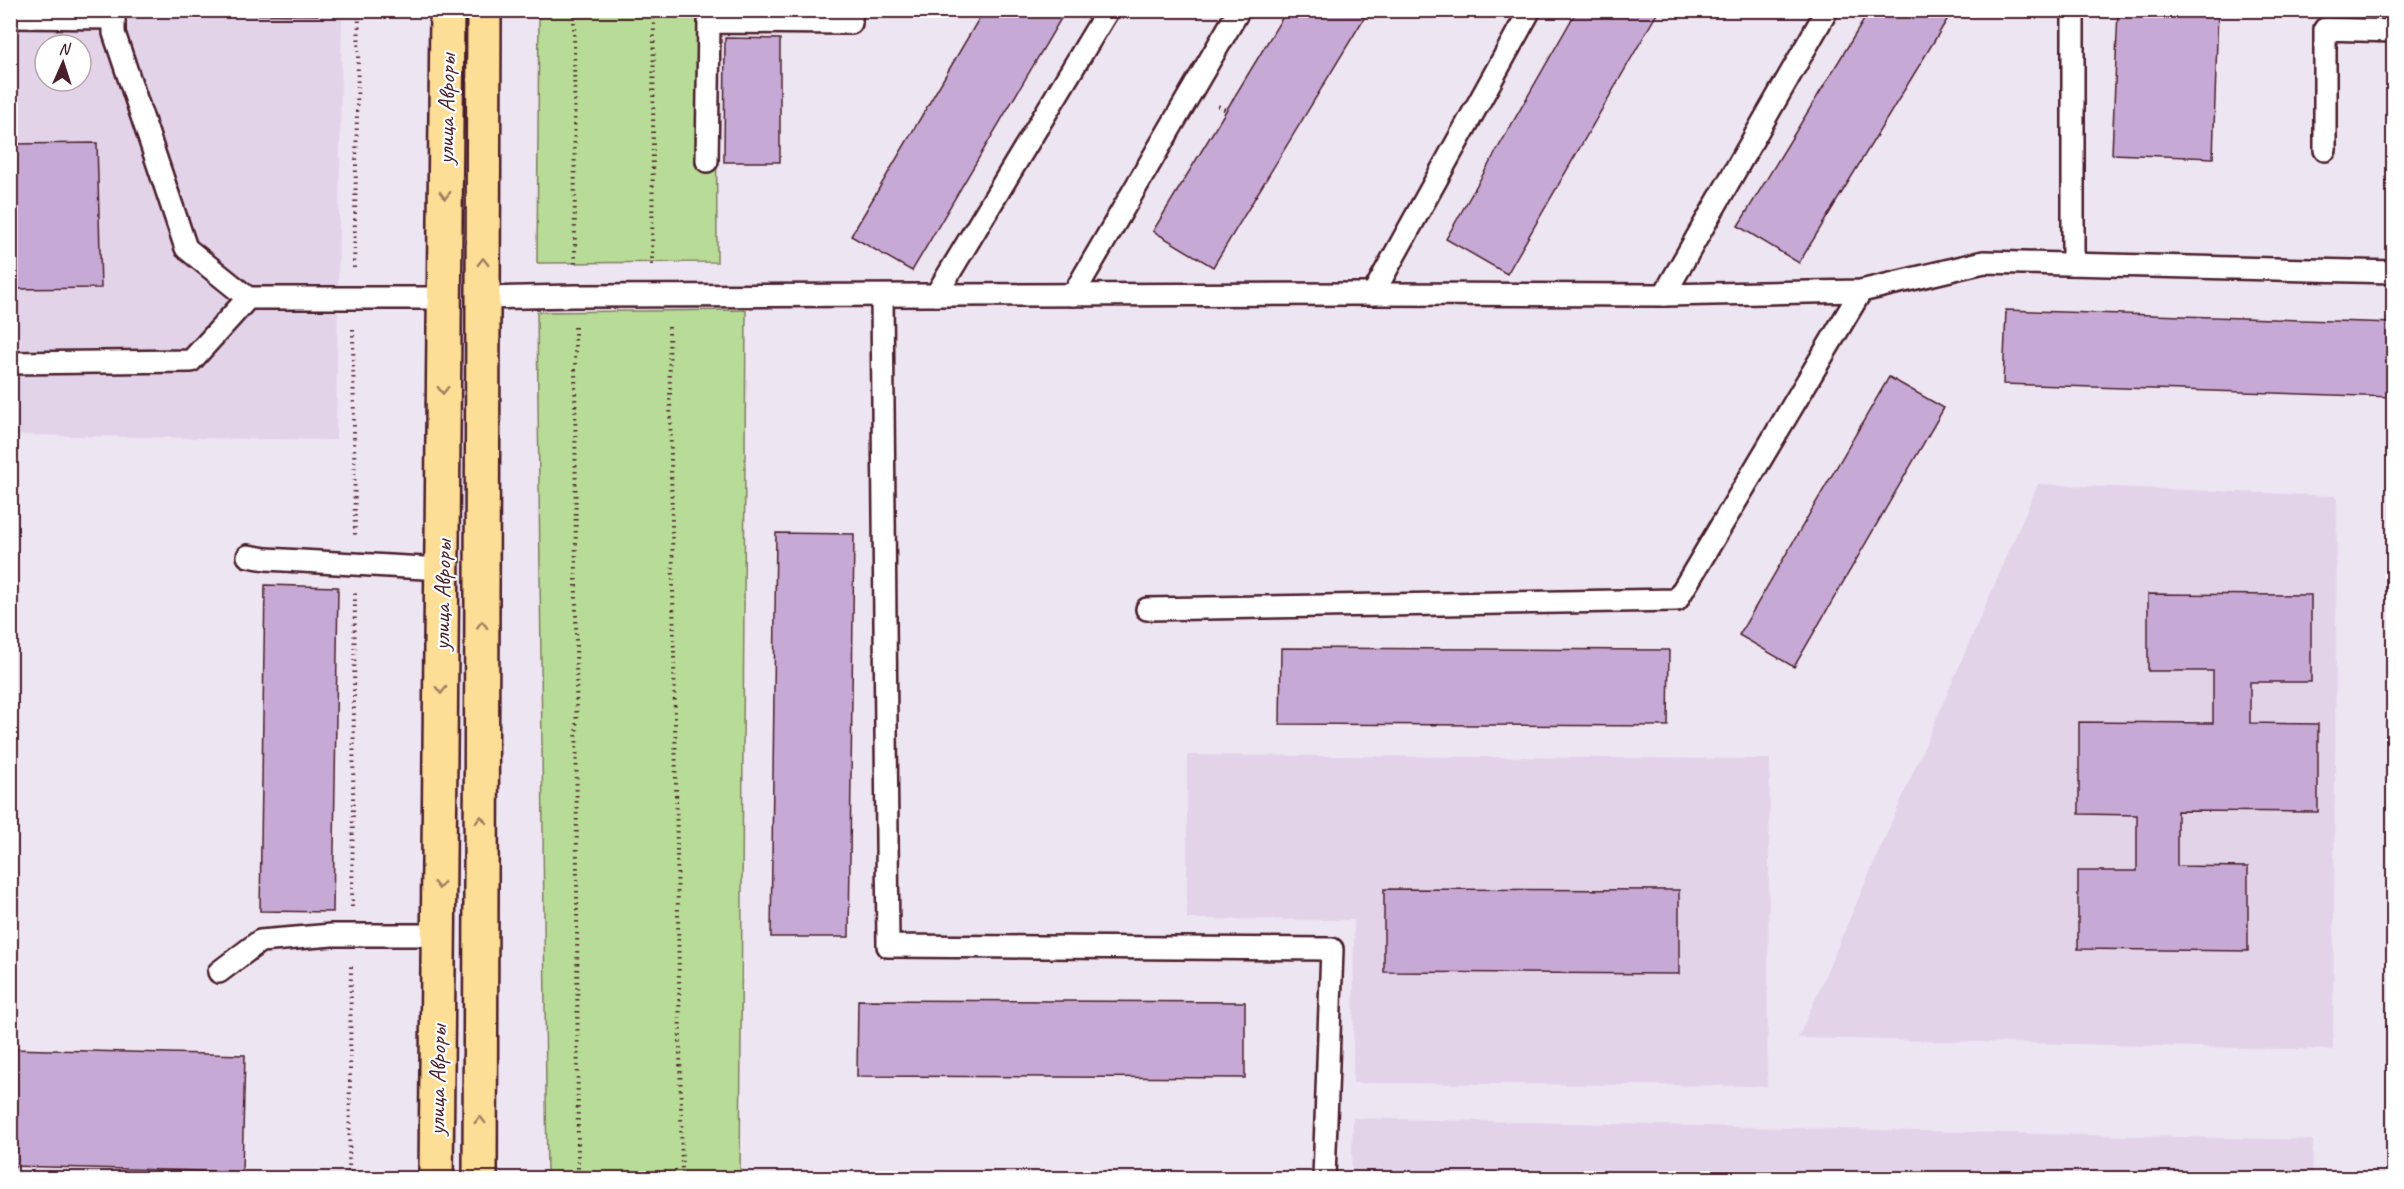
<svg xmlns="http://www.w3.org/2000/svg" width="2404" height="1189" viewBox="0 0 2404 1189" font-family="Caveat,sans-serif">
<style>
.built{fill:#e2d3e9;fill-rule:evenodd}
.green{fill:#b8dc97;stroke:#817e61;stroke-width:1.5}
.building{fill:#c6a9d5;stroke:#4a1f2b;stroke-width:1.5}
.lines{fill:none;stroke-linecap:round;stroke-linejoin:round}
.service-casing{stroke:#4a1f2b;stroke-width:26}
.primary-casing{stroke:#4a1f2b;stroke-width:38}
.path{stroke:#4a1f2b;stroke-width:4;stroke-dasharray:1.5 4.5;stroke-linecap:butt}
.service{stroke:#fff;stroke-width:21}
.primary{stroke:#fcde96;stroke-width:33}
.oneway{stroke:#a37e60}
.labels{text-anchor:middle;stroke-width:4.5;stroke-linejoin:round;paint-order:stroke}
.street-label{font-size:24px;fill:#4a1f2b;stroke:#fff}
</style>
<rect width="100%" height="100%" fill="#eee5f2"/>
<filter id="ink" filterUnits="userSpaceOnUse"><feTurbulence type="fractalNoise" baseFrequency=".0167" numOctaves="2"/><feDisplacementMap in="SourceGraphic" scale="12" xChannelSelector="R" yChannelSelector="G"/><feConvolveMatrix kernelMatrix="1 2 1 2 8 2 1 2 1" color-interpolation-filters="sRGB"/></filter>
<g filter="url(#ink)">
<g class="built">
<path d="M 11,11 L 342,11 L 336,440 L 11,435 ZM 45,45 L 81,45 L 81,81 L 45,81 Z"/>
<polygon points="2038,484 2337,496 2333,1050 1798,1038"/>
<polygon points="1187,755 1770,759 1767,1086 1353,1083 1354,920 1187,919"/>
<polygon points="1353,1118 2313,1140 2312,1178 1351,1178"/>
</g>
<g class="green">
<polygon points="539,11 716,11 717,262 537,263"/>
<polygon points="746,310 740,1178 547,1178 537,312"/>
</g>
<g class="building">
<polygon points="178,10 318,10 318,15 178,14"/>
<polygon points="984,10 1066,10 912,271 851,236"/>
<polygon points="1287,10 1369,10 1213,267 1153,231"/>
<polygon points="1577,10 1659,10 1507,274 1446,239"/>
<polygon points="1870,10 1953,10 1799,263 1738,226"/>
<polygon points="2118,10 2218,10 2213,158 2112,154"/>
<polygon points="725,38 780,39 780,162 724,162"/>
<polygon points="97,143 101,288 10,289 10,144"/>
<polygon points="2006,310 2394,323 2394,397 2003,384"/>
<polygon points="1889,377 1944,408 1794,667 1739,635"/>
<polygon points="776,533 854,534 849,937 771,937"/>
<polygon points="265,585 338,587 333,912 260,911"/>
<polygon points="2148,594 2311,595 2311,682 2250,682 2250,723 2318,724 2318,812 2177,811 2177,866 2248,867 2248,951 2078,949 2078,871 2137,871 2137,815 2079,814 2079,722 2213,723 2213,671 2148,671"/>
<polygon points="1281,648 1669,650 1668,726 1280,724"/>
<polygon points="1384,889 1679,890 1679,974 1384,972"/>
<polygon points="858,1000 1245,1002 1245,1078 857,1076"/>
<polygon points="10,1049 245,1055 242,1172 10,1166"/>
</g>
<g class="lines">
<g class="service-casing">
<g id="service">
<polyline points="114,10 114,33 186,248 248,298"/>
<polyline points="10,17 114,18"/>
<polyline points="2325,150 2325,29 2394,31"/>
<polyline points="707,161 709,22 851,23 851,10"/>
<polyline points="2073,264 2073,10"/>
<polyline points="1373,294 1530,10"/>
<polyline points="936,295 1108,10"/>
<polyline points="1073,295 1239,10"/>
<polyline points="1664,295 1827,10"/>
<polyline points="882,296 888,946 1332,949 1324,1178"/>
<polyline points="483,298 575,296 1373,294 1664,295 1861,291 1984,262 2394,272"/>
<polyline points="10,363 191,361 248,298 444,298"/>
<polyline points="248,556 266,559 442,569"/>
<polyline points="1147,609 1677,600 1861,291"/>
<polyline points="219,972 260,941 332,935 439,935"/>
</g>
</g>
<g class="primary-casing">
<g id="primary">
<polyline points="436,1178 447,10"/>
<polyline points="480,1178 484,10"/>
</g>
</g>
<g class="path">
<polyline points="574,10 575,266"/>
<polyline points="1279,10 1285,14"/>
<polyline points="1218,106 1226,110"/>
<polyline points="652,265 654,10"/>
<polyline points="354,268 359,10"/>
<polyline points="575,327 578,1178"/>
<polyline points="669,327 682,1178"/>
<polyline points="353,329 355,535"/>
<polyline points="352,907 355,593"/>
<polyline points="349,1178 351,965"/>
</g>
<use href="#service" class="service"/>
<use href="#primary" class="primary"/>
</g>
<defs><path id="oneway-chevron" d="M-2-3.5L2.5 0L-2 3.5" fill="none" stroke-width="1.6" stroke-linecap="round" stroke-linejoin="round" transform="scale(1.5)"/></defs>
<g class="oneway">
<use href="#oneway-chevron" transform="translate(445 195) rotate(91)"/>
<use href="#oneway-chevron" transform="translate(483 262) rotate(-90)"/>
<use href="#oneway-chevron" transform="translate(443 390) rotate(90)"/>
<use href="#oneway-chevron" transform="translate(482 625) rotate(-90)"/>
<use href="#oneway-chevron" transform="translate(441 690) rotate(91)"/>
<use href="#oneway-chevron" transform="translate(481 820) rotate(-90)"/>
<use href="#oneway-chevron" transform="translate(439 885) rotate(91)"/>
<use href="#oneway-chevron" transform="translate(480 1120) rotate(-90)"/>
</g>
</g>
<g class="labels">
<g class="street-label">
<text transform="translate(446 109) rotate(-89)" y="8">улица Авроры</text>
<text transform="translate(442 595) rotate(-89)" y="8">улица Авроры</text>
<text transform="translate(437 1080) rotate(-89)" y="8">улица Авроры</text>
</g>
</g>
<rect width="2404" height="1189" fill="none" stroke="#fff" stroke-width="36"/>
<rect x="18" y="18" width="2368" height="1153" fill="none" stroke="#4a1f2b" stroke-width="2" filter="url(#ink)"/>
<g transform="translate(63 63) rotate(3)"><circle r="28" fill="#ffffff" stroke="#b7a5aa" stroke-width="1.5"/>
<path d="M0-4.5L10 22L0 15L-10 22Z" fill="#4a1f2b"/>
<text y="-9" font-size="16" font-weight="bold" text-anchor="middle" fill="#4a1f2b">N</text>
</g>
</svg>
